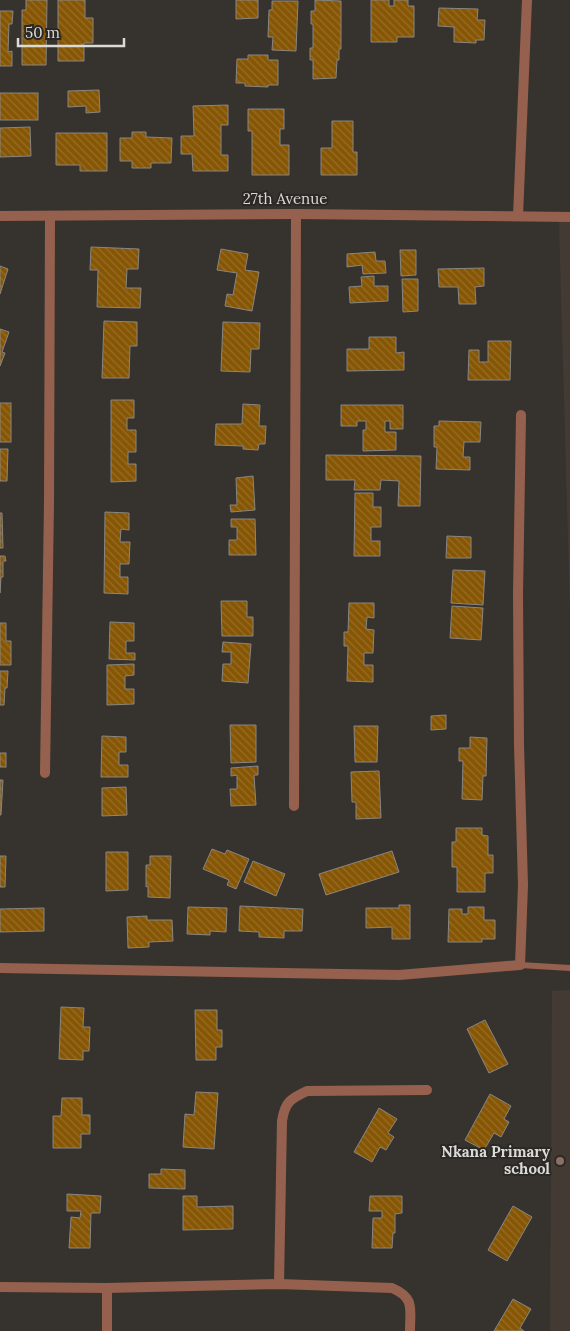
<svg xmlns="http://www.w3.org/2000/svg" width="570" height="1331" viewBox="0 0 570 1331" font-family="Lora,serif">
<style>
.built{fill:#433b33}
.building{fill:url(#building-back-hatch);stroke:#898681}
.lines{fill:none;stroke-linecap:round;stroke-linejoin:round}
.lane{stroke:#95614e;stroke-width:6}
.street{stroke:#95614e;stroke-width:10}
.education-dot{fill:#8d6e63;stroke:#2b2925;stroke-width:2}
.labels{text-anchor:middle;stroke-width:4;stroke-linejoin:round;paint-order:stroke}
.street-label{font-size:15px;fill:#dcdad7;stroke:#2b2925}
.poi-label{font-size:15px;font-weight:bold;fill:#dcdad7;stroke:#2b2925;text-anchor:end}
</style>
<defs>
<pattern id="building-back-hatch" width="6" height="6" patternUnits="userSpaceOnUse" patternTransform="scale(1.25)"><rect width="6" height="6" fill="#865604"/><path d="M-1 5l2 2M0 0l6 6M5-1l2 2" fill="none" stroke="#966e28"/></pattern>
</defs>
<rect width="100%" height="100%" fill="#36332f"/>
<g class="built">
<polygon points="559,222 570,222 570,609"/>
<polygon points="570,990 570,1331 550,1331 552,991"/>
</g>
<g class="building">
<polygon points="26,0 47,0 46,65 22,65 22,10 26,10"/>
<polygon points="58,0 85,0 85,18 93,18 93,43 84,43 84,61 58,61"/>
<polygon points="236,0 258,0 258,18 236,19"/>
<polygon points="315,0 341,1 341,49 339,49 339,60 337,60 336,78 313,79 313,60 310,60 310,48 313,48 313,24 311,24 311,11 315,11"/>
<polygon points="371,0 389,0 389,6 394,6 394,0 408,0 408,6 414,6 414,37 397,37 397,42 371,42"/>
<polygon points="272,1 298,1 296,51 272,50 273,37 268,37 269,10 272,10"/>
<polygon points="439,8 478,9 477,20 485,20 484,40 476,40 476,43 454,42 454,27 438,26"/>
<polygon points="0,11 13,11 12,24 9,24 8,52 12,51 12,66 0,66"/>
<polygon points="248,55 268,55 268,60 278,60 278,85 268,85 268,87 245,86 245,83 236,83 237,59 248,59"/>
<polygon points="99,90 100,112 86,113 86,106 68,107 68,91"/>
<rect x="0" y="93" width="38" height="27"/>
<polygon points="228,105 228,125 221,125 221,155 228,155 228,171 193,171 192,154 181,154 181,136 194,136 193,106"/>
<polygon points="248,109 284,109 284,129 280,129 280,145 289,145 289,175 252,175 252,131 248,131"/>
<polygon points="332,121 353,121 353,152 357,152 357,175 321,175 321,148 332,148"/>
<polygon points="30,127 31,156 0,157 0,128"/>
<polygon points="132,132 146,132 146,137 172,138 171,163 151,163 151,168 132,168 132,161 120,161 120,138 132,138"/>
<polygon points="56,133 107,133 107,171 80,171 80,165 56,165"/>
<polygon points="91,247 139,249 138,269 127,269 126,288 141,288 140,308 97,307 98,270 90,270"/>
<polygon points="221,249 248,254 245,270 259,272 252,311 225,306 227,294 233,295 237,273 217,270"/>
<polygon points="400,250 416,250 416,275 401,276"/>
<polygon points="375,252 376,261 385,261 386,273 363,274 362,265 347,267 347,254"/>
<polygon points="0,266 8,269 0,294"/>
<polygon points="484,268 484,286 475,287 476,304 459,304 458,287 439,287 438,269"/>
<polygon points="374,276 374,286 388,286 388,301 350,303 349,287 362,286 361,277"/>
<polygon points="402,279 418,279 418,311 403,312"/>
<polygon points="104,321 137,322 137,346 130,346 129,378 102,378"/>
<polygon points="223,322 260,323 259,349 251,349 250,372 221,371"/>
<polygon points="0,329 9,332 2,352 5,353 0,366"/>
<polygon points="369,337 396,337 396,353 404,352 404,370 347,371 347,349 369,349"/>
<polygon points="488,341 511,341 510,380 468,380 469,350 479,350 479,362 488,362"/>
<polygon points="111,400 134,400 134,418 127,418 127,430 136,430 136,452 128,452 128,464 136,464 136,481 111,482"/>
<rect x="0" y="403" width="11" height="39"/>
<polygon points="243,404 260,405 259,426 266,426 265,444 259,444 258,450 243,449 243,446 215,445 216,424 242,424"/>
<polygon points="341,405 403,405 403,429 390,429 390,421 385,421 385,432 396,432 396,450 363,451 363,430 366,430 366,421 357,421 357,426 341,426"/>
<polygon points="439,421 481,422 480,442 464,442 463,457 470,457 470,470 436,469 437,447 434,447 434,426 439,426"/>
<polygon points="0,449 8,449 7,481 0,481"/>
<polygon points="326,455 421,456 420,506 398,506 399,481 381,480 380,490 354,490 355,480 326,480"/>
<polygon points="253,476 255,510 231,512 230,505 237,505 236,478"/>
<polygon points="355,493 373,493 373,507 381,507 381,527 371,527 371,541 380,541 380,556 354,556"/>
<polygon points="105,512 129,513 129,530 121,529 120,542 130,542 129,564 120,564 120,577 128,577 128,594 104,593"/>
<polygon points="0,513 2,513 3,548 0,548"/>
<polygon points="231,519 255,519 256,555 229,555 229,540 237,540 237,527 231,527"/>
<polygon points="447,536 471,537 471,558 446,558"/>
<polygon points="0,556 5,556 6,561 3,561 3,577 1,577 0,593"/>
<polygon points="453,570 485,571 483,605 451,603"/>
<polygon points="221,601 247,601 247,617 253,617 253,636 222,636"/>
<polygon points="349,603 374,603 374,618 367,617 366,629 374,630 373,653 364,653 364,665 373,665 373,682 347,681 348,646 344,646 344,632 348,632"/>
<polygon points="452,606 483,608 481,640 450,638"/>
<polygon points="110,622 134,623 134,641 126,641 126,653 135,653 135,660 109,659"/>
<polygon points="0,623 6,623 6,641 11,641 11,665 0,665"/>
<polygon points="223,642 251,644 248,683 222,681 223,664 231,664 231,652 222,652"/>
<polygon points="134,664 134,675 125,676 125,689 134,689 134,704 107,705 107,665"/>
<polygon points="0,671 8,671 7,688 5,688 4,705 0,705"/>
<polygon points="446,715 446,729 431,730 431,716"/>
<polygon points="230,725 256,725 256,762 231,763"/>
<polygon points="354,726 378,726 377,762 355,762"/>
<polygon points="102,736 126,737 126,752 119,752 119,765 128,765 128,777 101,777"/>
<polygon points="470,737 487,738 486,776 483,776 482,800 462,799 463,761 459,761 459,748 470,748"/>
<rect x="0" y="753" width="6" height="14"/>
<polygon points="258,766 258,775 254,775 256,805 231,806 230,789 237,789 237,775 231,776 231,768"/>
<polygon points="379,771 381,818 356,819 356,802 352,802 351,772"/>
<polygon points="0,780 3,780 1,815 0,815"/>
<polygon points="126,787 127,815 102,816 102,788"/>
<polygon points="456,828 482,828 482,835 488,836 488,855 493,855 493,873 485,873 485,892 457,892 457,867 452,867 452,842 456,842"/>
<polygon points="212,849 225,854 227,850 249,859 236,889 227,885 229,880 203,869"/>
<polygon points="392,851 399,872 326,895 319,874"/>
<polygon points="106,852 128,852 128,890 106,891"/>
<polygon points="0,856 6,856 5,887 0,887"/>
<polygon points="150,856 171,856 170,898 148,897 148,886 146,887 146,865 150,865"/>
<polygon points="253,861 285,874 276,896 244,882"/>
<polygon points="399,905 410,905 410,939 392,939 392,927 366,928 366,908 399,908"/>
<polygon points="240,906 303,909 302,931 284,931 284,938 259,937 259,932 239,931"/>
<polygon points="188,907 227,908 226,932 210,931 210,935 187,934"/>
<polygon points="468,907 484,907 484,920 495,920 495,939 482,939 482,942 448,942 449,909 462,909 462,914 468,914"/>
<polygon points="44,908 44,931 0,932 0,909"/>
<polygon points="147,916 147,920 172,920 173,941 149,942 149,947 128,948 127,917"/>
<polygon points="61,1007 84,1008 83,1027 90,1027 89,1051 83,1051 83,1060 59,1059"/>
<polygon points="195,1010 217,1010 217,1030 222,1030 222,1047 216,1047 216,1060 196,1060"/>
<polygon points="485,1020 508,1064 489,1073 467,1029"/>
<polygon points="196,1092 218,1093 214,1149 183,1147 185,1114 194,1115"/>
<polygon points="490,1094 511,1106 504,1119 509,1122 501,1137 494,1133 484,1150 465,1140"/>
<polygon points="62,1098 82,1098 82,1115 90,1115 90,1134 81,1134 81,1148 53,1148 53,1116 61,1116"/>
<polygon points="379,1108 397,1119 388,1133 394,1137 386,1150 380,1147 372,1162 354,1152"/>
<polygon points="161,1169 185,1170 185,1189 149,1188 149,1174 161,1174"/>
<polygon points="67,1194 101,1196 100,1213 91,1213 90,1248 69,1248 71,1217 80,1218 81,1211 67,1211"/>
<polygon points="183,1196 197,1196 197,1207 233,1206 233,1229 183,1230"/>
<polygon points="370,1196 402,1196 402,1213 395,1214 395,1233 393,1233 392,1248 372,1248 373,1218 382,1218 382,1211 369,1211"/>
<polygon points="513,1206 532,1217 507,1261 488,1250"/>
<polygon points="513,1299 531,1309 520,1328 524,1331 494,1331"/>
</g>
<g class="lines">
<polyline class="lane" points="520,965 570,968"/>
<g class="street">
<polyline points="0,216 296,214 570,217"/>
<polyline points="518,216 527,0"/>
<polyline points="45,773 49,502 50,216"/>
<polyline points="294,806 296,214"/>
<polyline points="0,968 399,975 520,965 523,885 519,745 518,594 521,415"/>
<path d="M 279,1284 L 282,1121 C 285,1102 290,1099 307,1091 L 427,1090"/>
<path d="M 0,1287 L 107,1288 L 279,1284 L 392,1288 C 415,1298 410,1308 410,1331"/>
<polyline points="107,1288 107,1331"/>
</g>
</g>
<circle class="education-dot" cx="560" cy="1161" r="5"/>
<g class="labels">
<g class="street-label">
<text x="285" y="204">27th Avenue</text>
</g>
<g class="poi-label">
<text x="550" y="1157">Nkana Primary<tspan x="550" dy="17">school</tspan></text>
</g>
</g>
<path d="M18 38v8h106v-8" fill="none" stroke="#dcdad7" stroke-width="2.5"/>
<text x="25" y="38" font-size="15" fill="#dcdad7" stroke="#2b2925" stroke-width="4" paint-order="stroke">50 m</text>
</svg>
